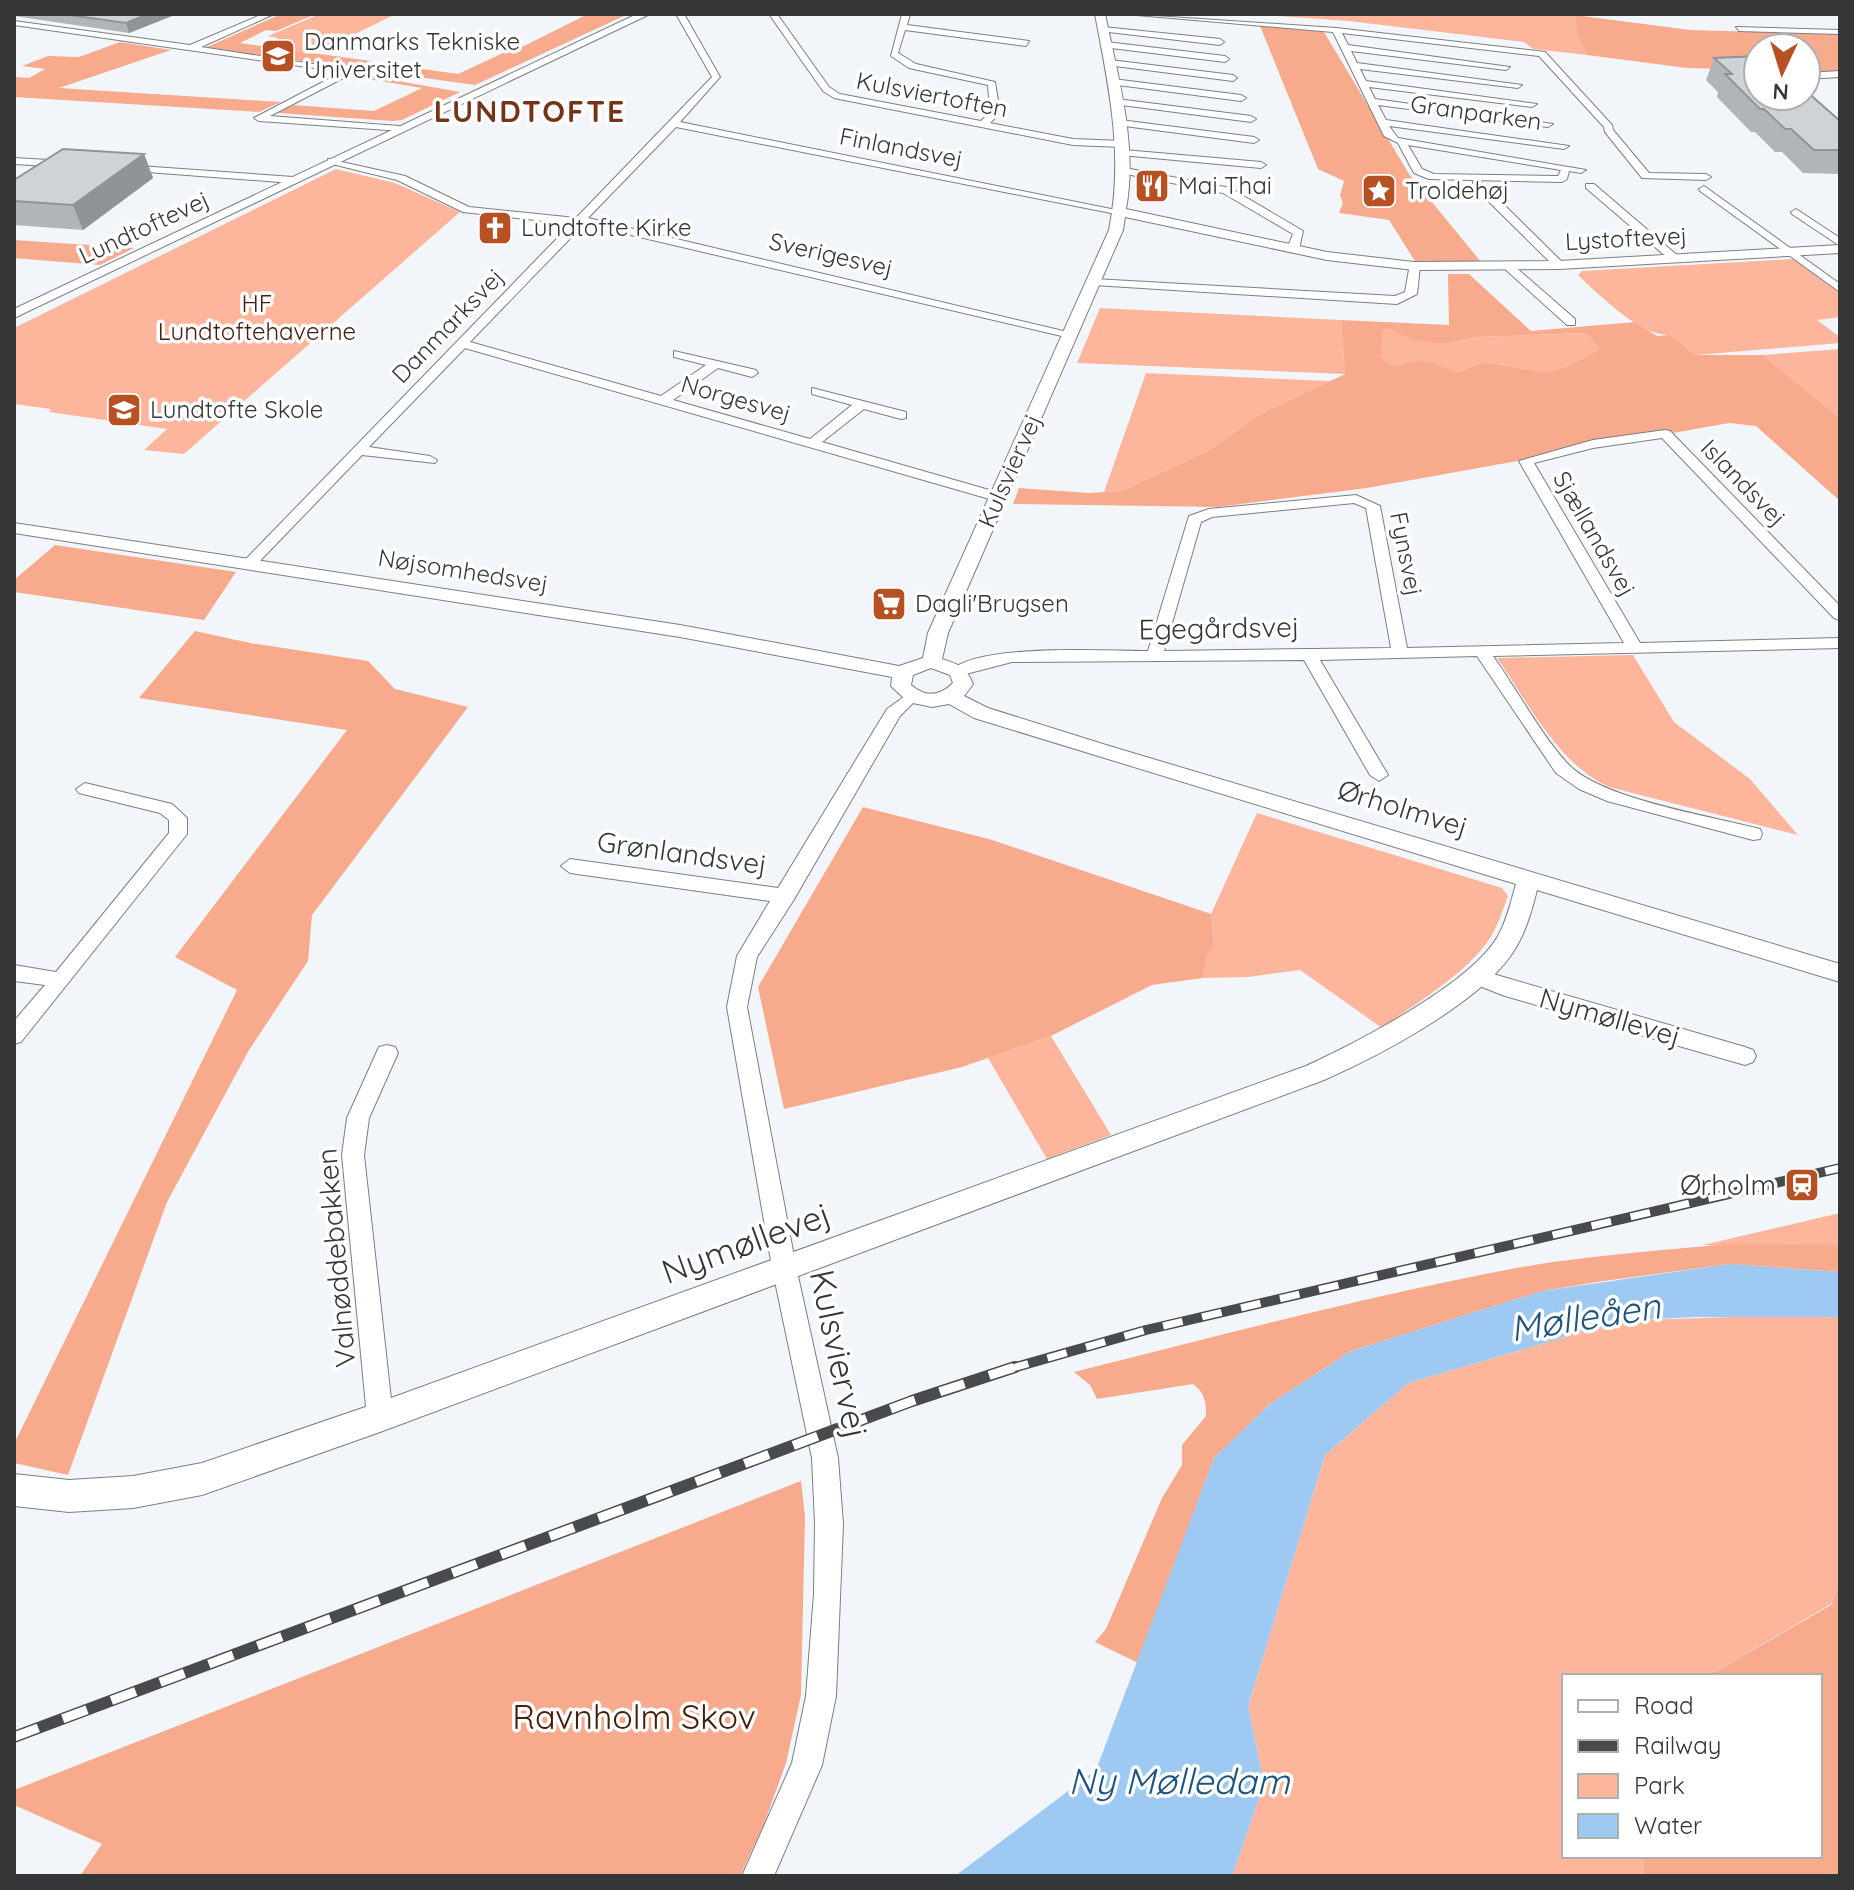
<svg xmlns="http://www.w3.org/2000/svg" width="1854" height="1890" viewBox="0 0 1854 1890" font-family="Quicksand,sans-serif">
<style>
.green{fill:#fdb69b}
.forest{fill:#f8aa8c;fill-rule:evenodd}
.water{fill:#9dc9f3}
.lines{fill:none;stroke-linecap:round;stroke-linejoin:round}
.minor-casing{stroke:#7a7f83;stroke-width:2}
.tertiary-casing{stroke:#7a7f83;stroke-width:2}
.minor{fill:#fff;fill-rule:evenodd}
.tertiary{fill:#fff;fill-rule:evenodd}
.rail-far1-casing{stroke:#484a4b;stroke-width:10}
.rail-casing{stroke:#484a4b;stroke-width:12}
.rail-far1{stroke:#fff;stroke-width:7;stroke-dasharray:20;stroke-linecap:butt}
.rail{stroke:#fff;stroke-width:9;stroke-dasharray:26;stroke-linecap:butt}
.wall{fill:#b1b5ba}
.shaded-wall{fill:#909497}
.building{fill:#ced3d8;stroke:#909497;stroke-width:2}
.labels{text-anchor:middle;stroke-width:7;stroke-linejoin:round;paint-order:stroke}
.far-poi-label{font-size:24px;fill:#343637;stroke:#fff;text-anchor:start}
.far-street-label{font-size:24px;fill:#343637;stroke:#fff}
.far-park-label{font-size:24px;fill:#431e0f;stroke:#fff}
.street-label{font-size:28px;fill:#343637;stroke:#fff}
.poi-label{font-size:28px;fill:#343637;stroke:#fff;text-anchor:end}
.far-district-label{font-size:30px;font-weight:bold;letter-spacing:2px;fill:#753418;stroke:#fff}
.near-street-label{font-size:34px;fill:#343637;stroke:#fff}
.near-park-label{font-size:34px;fill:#431e0f;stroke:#fff}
.near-water-label{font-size:36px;font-style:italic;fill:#1c5380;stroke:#fff}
</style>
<rect width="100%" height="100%" fill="#f2f6fb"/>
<g class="green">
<path d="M 320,14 L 396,14 C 367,28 338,44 307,51 C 294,54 275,47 262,46 L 278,38 L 268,36 Z"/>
<polygon points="1250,14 1579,14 1580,16 1575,15 1577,34 1587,55 1533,49 1524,42 1349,21"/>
<polygon points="336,169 395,183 460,212 184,454 144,450 167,429 49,412 51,409 14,404 14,328"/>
<path d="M 1793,259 L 1840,293 L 1840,317 L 1817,320 L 1840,337 L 1840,343 L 1696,355 L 1670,335 C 1641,337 1599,295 1578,275 L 1582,271 Z"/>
<polygon points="1100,308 1341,320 1345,374 1077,363"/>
<path d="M 1392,329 C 1413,344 1452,345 1477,337 L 1588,333 L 1599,349 C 1595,353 1560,370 1556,370 C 1531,375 1508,362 1483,363 C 1473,364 1463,374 1454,371 C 1442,368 1432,361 1419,361 C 1402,362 1396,374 1381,356 L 1383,330 Z"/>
<polygon points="1840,349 1840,418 1763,355"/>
<polygon points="1146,373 1330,381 1264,412 1206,452 1121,491 1104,492"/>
<path d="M 1633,655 L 1674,722 L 1750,779 L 1798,835 L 1609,787 C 1557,763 1529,704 1497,658 Z"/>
<path d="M 1257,813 L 1502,888 L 1508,896 C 1502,911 1498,927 1488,941 C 1462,977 1417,1002 1382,1028 L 1300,970 L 1248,977 L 1203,978 L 1207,955 L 1214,945 L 1211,914 Z"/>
<polygon points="1051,1036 1111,1135 1047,1159 988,1058"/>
<polygon points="1840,1213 1840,1245 1703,1245"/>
<polygon points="1795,1315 1840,1317 1840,1580 1831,1604 1708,1676 1564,1676 1564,1856 1644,1856 1643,1876 1232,1876 1264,1784 1248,1706 1325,1455 1408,1383 1582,1332 1640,1320"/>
</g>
<g class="forest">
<polygon points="281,14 316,14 276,31 266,30 240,43 371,61 356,69 207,47"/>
<polygon points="588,14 628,14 475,85 375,71 394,65 458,74 514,48 524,46"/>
<polygon points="1575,15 1690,30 1840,34 1840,72 1806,71 1806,48 1758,48 1758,70 1687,68 1587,55 1577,34"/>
<polygon points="1260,26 1324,32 1409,174 1481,262 1415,261 1389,220 1339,213 1343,203 1340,195 1344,181 1318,169"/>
<polygon points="120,42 171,50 59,88 281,102 259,112 14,97 14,77 29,78 45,69 22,66 48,56 79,57"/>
<polygon points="364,75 460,92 402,120 392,121 278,113 293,105 374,111 422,88 362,78"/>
<polygon points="14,240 134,248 100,265 14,258"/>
<path d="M 1448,274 L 1469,274 L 1531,331 L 1635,322 L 1657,336 L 1670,335 L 1696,355 L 1763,355 L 1840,418 L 1840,501 L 1756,426 L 1729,423 L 1367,488 L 1218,507 L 1013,504 L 1019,488 L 1089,493 L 1121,491 L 1206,452 L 1264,412 L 1345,374 L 1341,320 L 1449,325 ZM 1392,329 C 1415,346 1450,345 1477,337 L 1587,333 L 1599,349 C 1595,353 1560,370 1556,370 C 1531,375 1507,362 1483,363 C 1473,364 1463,374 1454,371 C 1442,367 1432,361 1419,361 C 1401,361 1396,374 1381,356 L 1383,330 Z"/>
<polygon points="55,545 236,572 204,620 14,592 14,580"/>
<polygon points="195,631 250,643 368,661 395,689 468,707 312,915 308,961 249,1050 167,1202 68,1475 14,1463 14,1444 237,990 175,957 347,730 139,698"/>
<polygon points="863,807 989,839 1211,914 1214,945 1207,955 1203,978 1152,985 1051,1036 962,1067 784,1109 758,987"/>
<path d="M 1726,1244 L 1840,1245 L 1840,1272 L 1730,1264 L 1604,1281 L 1542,1291 L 1351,1351 L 1270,1404 L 1214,1458 L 1138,1663 L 1095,1642 L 1106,1629 L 1162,1498 L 1182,1465 L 1182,1445 L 1206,1416 C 1206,1402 1205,1393 1193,1384 L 1097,1399 L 1090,1385 L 1074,1372 C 1223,1335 1371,1295 1522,1267 C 1590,1255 1660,1251 1726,1244 Z"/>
<polygon points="801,1481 805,1516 801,1695 786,1763 764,1824 740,1876 80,1876 102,1844 14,1805 14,1790"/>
<polygon points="1840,1580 1840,1876 1643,1876 1644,1856 1820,1856 1820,1676 1708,1676 1831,1605"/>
</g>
<polygon class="water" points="1730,1264 1840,1272 1840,1317 1695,1317 1640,1320 1582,1332 1408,1383 1325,1455 1248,1706 1264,1784 1232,1876 955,1876 1096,1770 1214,1458 1270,1404 1351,1351 1542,1291"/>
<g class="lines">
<g class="minor-casing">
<g id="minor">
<polygon points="263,14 274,14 201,47 365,72 353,73 270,116 399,126 402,131 259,121 254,118 342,72 14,25 14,21 190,45"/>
<polygon points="676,14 684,14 720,77 680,122 1126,212 1121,215 676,127 588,218 1076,334 1070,338 584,224 470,342 661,396 706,365 674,357 674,351 756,370 758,373 752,377 718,368 673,400 810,439 852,405 812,394 812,388 906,412 906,418 901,419 864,409 822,442 1003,494 1003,500 993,500 465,348 369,447 430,456 437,460 435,463 362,455 256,565 246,565 246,559 571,224 463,212 397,180 328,163 328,159 405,176 469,207 576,218 712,77"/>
<polygon points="769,14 777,14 829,87 840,94 981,121 990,112 988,85 909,68 891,56 902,14 910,14 907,25 1029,41 1026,46 905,30 898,53 916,64 995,82 1000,113 990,123 1073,139 1123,141 1128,144 1123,147 1073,145 834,98 823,91"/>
<path d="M 1125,14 L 1336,28 L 1545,52 L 1612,125 L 1613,130 L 1649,173 L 1706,174 L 1711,177 L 1706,180 L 1642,178 L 1605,132 L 1604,127 L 1539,56 L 1342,33 L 1348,45 L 1510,67 L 1506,70 L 1351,51 L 1357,63 L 1522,85 L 1518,88 L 1360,69 L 1366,81 L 1537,104 L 1532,107 L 1369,87 L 1375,99 L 1553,124 L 1548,127 L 1378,105 L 1386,120 L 1569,146 L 1564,149 L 1389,126 L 1398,138 L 1586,170 L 1581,173 L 1569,171 L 1567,179 L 1562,182 L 1429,179 L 1414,173 L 1398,143 L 1384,136 L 1333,32 ZM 1408,145 L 1561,170 L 1558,176 L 1434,174 L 1422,169 Z"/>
<polygon points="1103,27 1220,39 1224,42 1220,45 1100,31"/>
<polygon points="1736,27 1840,30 1840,34 1739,31"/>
<polygon points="1106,42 1225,56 1229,59 1225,62 1103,47"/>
<polygon points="1110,60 1233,75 1237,78 1233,81 1107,65"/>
<polygon points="1113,79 1241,95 1246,98 1241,101 1110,84"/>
<polygon points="1117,99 1251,116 1256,119 1251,122 1114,104"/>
<polygon points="1120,120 1254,137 1259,140 1254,143 1117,125"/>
<polygon points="1124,150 1261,162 1266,165 1261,168 1121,155"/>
<polygon points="14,158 66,161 71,164 66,167 14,164"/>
<polygon points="125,165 293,177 298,180 293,183 121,170 120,168"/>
<polygon points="1125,168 1230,188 1303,231 1299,249 1293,252 1287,249 1293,234 1223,193 1121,173 1120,171"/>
<polygon points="1473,182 1481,182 1563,263 1563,267 1555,267 1473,186"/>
<polygon points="1586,184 1594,184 1678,256 1678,260 1670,260 1586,188"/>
<polygon points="1704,186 1840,284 1840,292 1700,191 1699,189"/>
<polygon points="1796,209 1840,238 1840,246 1792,214 1791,212"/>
<polygon points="1410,264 1420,266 1417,294 1397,304 1094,285 1088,282 1094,279 1395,296 1405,292"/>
<polygon points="1505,265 1513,265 1575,319 1575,325 1567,325 1505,269"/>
<path d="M 1665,430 L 1670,431 L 1840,606 L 1840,620 L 1834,618 L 1662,438 L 1593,448 L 1534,463 L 1640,643 L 1840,638 L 1840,648 L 1493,656 C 1517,690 1540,733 1567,763 C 1599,799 1711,816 1760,829 L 1762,834 L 1760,839 L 1753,840 L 1607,801 L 1579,789 L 1556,773 L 1477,656 L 1320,660 L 1388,775 L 1379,781 L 1370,775 L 1304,660 L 1012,662 L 958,676 L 950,671 C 979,643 1105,651 1148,651 L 1189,516 L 1209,509 L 1356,495 L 1380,506 L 1407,648 L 1624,643 L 1519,461 L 1593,440 ZM 1354,503 L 1366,508 L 1391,648 L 1164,651 L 1201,522 L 1212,517 Z"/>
<polygon points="912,691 920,696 900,716 793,901 757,957 747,1007 796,1267 838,1458 843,1524 836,1696 822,1765 774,1876 742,1876 792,1763 806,1696 814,1594 815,1524 812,1458 772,1267 727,1007 737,956 770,901 570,873 561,866 570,859 778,888 887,709"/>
<polygon points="85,783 172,804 187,818 187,834 21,1042 14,1044 14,1021 45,985 14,981 14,965 56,972 169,833 169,820 160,813 79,793 76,789"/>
<polygon points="1476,969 1745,1047 1753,1050 1756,1056 1753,1062 1745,1065 1505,996 1469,982 1466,977 1469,972"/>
<polygon points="387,1045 395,1047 398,1053 369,1118 364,1155 393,1417 389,1426 380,1430 371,1426 367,1417 342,1155 347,1118 379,1047"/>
</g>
</g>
<g class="tertiary-casing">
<g id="tertiary">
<polygon points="637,14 650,14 14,318 14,309"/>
<path d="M 1095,14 L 1105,14 C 1118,77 1138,145 1126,209 L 1327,252 L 1414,262 L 1559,261 L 1840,245 L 1840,253 L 1559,269 L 1414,270 L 1327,260 L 1125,217 L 1123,230 L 948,633 L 942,659 C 960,665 966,667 973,684 L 964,696 L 988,708 L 1106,745 L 1840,964 L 1840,982 L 1537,890 C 1531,914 1524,938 1509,958 C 1473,1006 1379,1056 1324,1080 L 380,1432 L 202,1495 L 133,1508 L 69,1512 L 14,1506 L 14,1474 L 69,1480 L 133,1476 L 202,1463 L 380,1402 L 1306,1066 C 1356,1043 1471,984 1498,936 C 1507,920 1511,901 1516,884 L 974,718 L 949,704 L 932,707 L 908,702 L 891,686 L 892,677 L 680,637 L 14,533 L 14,523 L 680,625 L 899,666 L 923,658 L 928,633 L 1109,230 C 1124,156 1109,87 1095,14 ZM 931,668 L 950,675 L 953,683 C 939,697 925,697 911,685 L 913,675 Z"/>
<polygon points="1840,71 1840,77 1806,79 1806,73"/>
</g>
</g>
<use href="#minor" class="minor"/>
<use href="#tertiary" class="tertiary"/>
<g class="rail-far1-casing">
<polyline id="rail-far1" points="1009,1369 1146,1330 1840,1168"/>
</g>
<g class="rail-casing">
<polyline id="rail" points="14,1737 912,1401 1015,1367"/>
</g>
<use href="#rail-far1" class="rail-far1"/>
<use href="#rail" class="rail"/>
</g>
<g class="wall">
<polygon points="14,14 177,14 129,33 14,16"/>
<polygon points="1714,58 1840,121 1840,174 1803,173 1782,152 1775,152 1755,132 1751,132 1717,97 1718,92 1706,80"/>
<polygon points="144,154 153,178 83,230 14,225 14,180"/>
</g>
<g class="shaded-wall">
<polygon points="148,14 177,14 129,33 126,23"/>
<polygon points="144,154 153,178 83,230 73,205"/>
</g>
<g class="building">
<polygon points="62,14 148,14 126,23"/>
<polygon points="1758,56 1758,96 1806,96 1806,91 1840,121 1840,150 1814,150 1791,129 1785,129 1764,109 1760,109 1725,74 1732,74 1714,58"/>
<polygon points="63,149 144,154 73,205 14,201 14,180"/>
</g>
<defs>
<g id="university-square" transform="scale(1.8)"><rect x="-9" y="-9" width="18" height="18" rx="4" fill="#b75124" stroke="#fff"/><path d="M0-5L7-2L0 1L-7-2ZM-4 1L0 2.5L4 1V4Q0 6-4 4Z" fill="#fff"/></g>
<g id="restaurant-square" transform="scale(1.8)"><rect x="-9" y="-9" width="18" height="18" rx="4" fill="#b75124" stroke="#fff"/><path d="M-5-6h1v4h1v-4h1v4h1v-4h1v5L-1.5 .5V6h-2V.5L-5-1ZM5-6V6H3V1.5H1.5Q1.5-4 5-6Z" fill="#fff"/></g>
<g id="sight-square" transform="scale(1.8)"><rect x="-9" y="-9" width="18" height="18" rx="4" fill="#b75124" stroke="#fff"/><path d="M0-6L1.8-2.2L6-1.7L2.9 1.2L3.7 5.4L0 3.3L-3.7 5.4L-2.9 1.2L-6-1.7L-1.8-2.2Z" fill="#fff"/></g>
<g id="church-square" transform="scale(1.8)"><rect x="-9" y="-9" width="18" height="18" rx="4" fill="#b75124" stroke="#fff"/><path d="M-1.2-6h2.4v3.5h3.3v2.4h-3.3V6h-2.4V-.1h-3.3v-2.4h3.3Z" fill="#fff"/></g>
<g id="school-square" transform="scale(1.8)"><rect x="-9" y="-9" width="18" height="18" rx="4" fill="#b75124" stroke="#fff"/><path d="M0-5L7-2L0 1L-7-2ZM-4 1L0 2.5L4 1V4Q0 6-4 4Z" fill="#fff"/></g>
<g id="supermarket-square" transform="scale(1.8)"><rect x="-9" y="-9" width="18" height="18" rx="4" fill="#b75124" stroke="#fff"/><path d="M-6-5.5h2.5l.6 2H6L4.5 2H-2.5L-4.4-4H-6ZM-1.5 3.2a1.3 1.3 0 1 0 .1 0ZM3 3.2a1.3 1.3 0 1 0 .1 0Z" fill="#fff"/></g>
<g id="station-square" transform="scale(1.8)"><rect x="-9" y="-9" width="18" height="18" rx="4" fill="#b75124" stroke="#fff"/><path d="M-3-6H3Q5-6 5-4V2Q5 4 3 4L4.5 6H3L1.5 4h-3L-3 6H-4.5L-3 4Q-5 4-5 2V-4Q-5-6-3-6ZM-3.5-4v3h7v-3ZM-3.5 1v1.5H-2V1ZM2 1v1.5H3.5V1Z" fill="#fff"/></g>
</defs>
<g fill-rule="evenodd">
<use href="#university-square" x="278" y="56"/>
<use href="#restaurant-square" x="1152" y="186"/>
<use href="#sight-square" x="1379" y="191"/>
<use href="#church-square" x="495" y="228"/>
<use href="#school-square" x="124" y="410"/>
<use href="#supermarket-square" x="889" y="604"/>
<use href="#station-square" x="1802" y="1185"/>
</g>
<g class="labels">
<g class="far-poi-label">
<text x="304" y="50">Danmarks Tekniske<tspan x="304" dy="28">Universitet</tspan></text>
<text x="1178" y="194">Mai Thai</text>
<text x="1405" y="199">Troldehøj</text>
<text x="521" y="236">Lundtofte Kirke</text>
<text x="150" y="418">Lundtofte Skole</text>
<text x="915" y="612">Dagli'Brugsen</text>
</g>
<g class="far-street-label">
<text transform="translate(932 95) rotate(11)" y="8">Kulsviertoften</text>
<text transform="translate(1476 113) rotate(8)" y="8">Granparken</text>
<text transform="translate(901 148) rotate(11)" y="8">Finlandsvej</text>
<text transform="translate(144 228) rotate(-25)" y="8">Lundtoftevej</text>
<text transform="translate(1626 239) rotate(-3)" y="8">Lystoftevej</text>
<text transform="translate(831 255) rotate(13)" y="8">Sverigesvej</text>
<text transform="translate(448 326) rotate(-46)" y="8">Danmarksvej</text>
<text transform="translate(736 399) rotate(16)" y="8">Norgesvej</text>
<text transform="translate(1010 471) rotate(-66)" y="8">Kulsviervej</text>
<text transform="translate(1743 483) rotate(46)" y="8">Islandsvej</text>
<text transform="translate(1594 534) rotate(60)" y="8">Sjællandsvej</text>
<text transform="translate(1406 554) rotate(79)" y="8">Fynsvej</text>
<text transform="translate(463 571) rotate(9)" y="8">Nøjsomhedsvej</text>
</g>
<g class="far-park-label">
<text x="257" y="312">HF<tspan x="257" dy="28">Lundtoftehaverne</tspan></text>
</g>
<g class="street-label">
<text transform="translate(1219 628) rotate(-1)" y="10">Egegårdsvej</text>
<text transform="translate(1403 808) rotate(17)" y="10">Ørholmvej</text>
<text transform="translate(682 853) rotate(8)" y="10">Grønlandsvej</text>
<text transform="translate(1610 1017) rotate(16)" y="10">Nymøllevej</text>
<text transform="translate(336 1258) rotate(-95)" y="10">Valnøddebakken</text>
</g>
<g class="poi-label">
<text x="1776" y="1195">Ørholm</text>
</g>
<g class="far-district-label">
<text x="530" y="122">LUNDTOFTE</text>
</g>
<g class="near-street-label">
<text transform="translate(746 1243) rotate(-20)" y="12">Nymøllevej</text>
<text transform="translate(839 1354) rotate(78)" y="12">Kulsviervej</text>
</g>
<g class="near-park-label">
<text x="634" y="1729">Ravnholm Skov</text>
</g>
<g class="near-water-label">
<text transform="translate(1585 1317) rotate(-9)" y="13">Mølleåen</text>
<text x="1179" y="1794">Ny Mølledam</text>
</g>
</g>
<rect width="1854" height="1890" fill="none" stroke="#343637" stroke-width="32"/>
<rect x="1562" y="1674" width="260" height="184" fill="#ffffff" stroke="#aeafaf" stroke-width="2"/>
<rect x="1578" y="1700" width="40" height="12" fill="#ffffff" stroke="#aeafaf" stroke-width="2"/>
<text x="1634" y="1714" font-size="24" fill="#343637">Road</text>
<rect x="1578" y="1740" width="40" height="12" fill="#484a4b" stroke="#aeafaf" stroke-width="2"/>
<text x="1634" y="1754" font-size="24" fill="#343637">Railway</text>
<rect x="1578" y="1774" width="40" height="24" fill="#fdb69b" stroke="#aeafaf" stroke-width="2"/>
<text x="1634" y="1794" font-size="24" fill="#343637">Park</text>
<rect x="1578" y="1814" width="40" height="24" fill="#9dc9f3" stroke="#aeafaf" stroke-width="2"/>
<text x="1634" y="1834" font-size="24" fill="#343637">Water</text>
<g transform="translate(1782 72) rotate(184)"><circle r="38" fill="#ffffff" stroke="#aeafaf" stroke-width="2"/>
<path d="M0-6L14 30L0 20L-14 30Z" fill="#b75124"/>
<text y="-12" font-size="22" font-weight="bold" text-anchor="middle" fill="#343637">N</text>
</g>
</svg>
